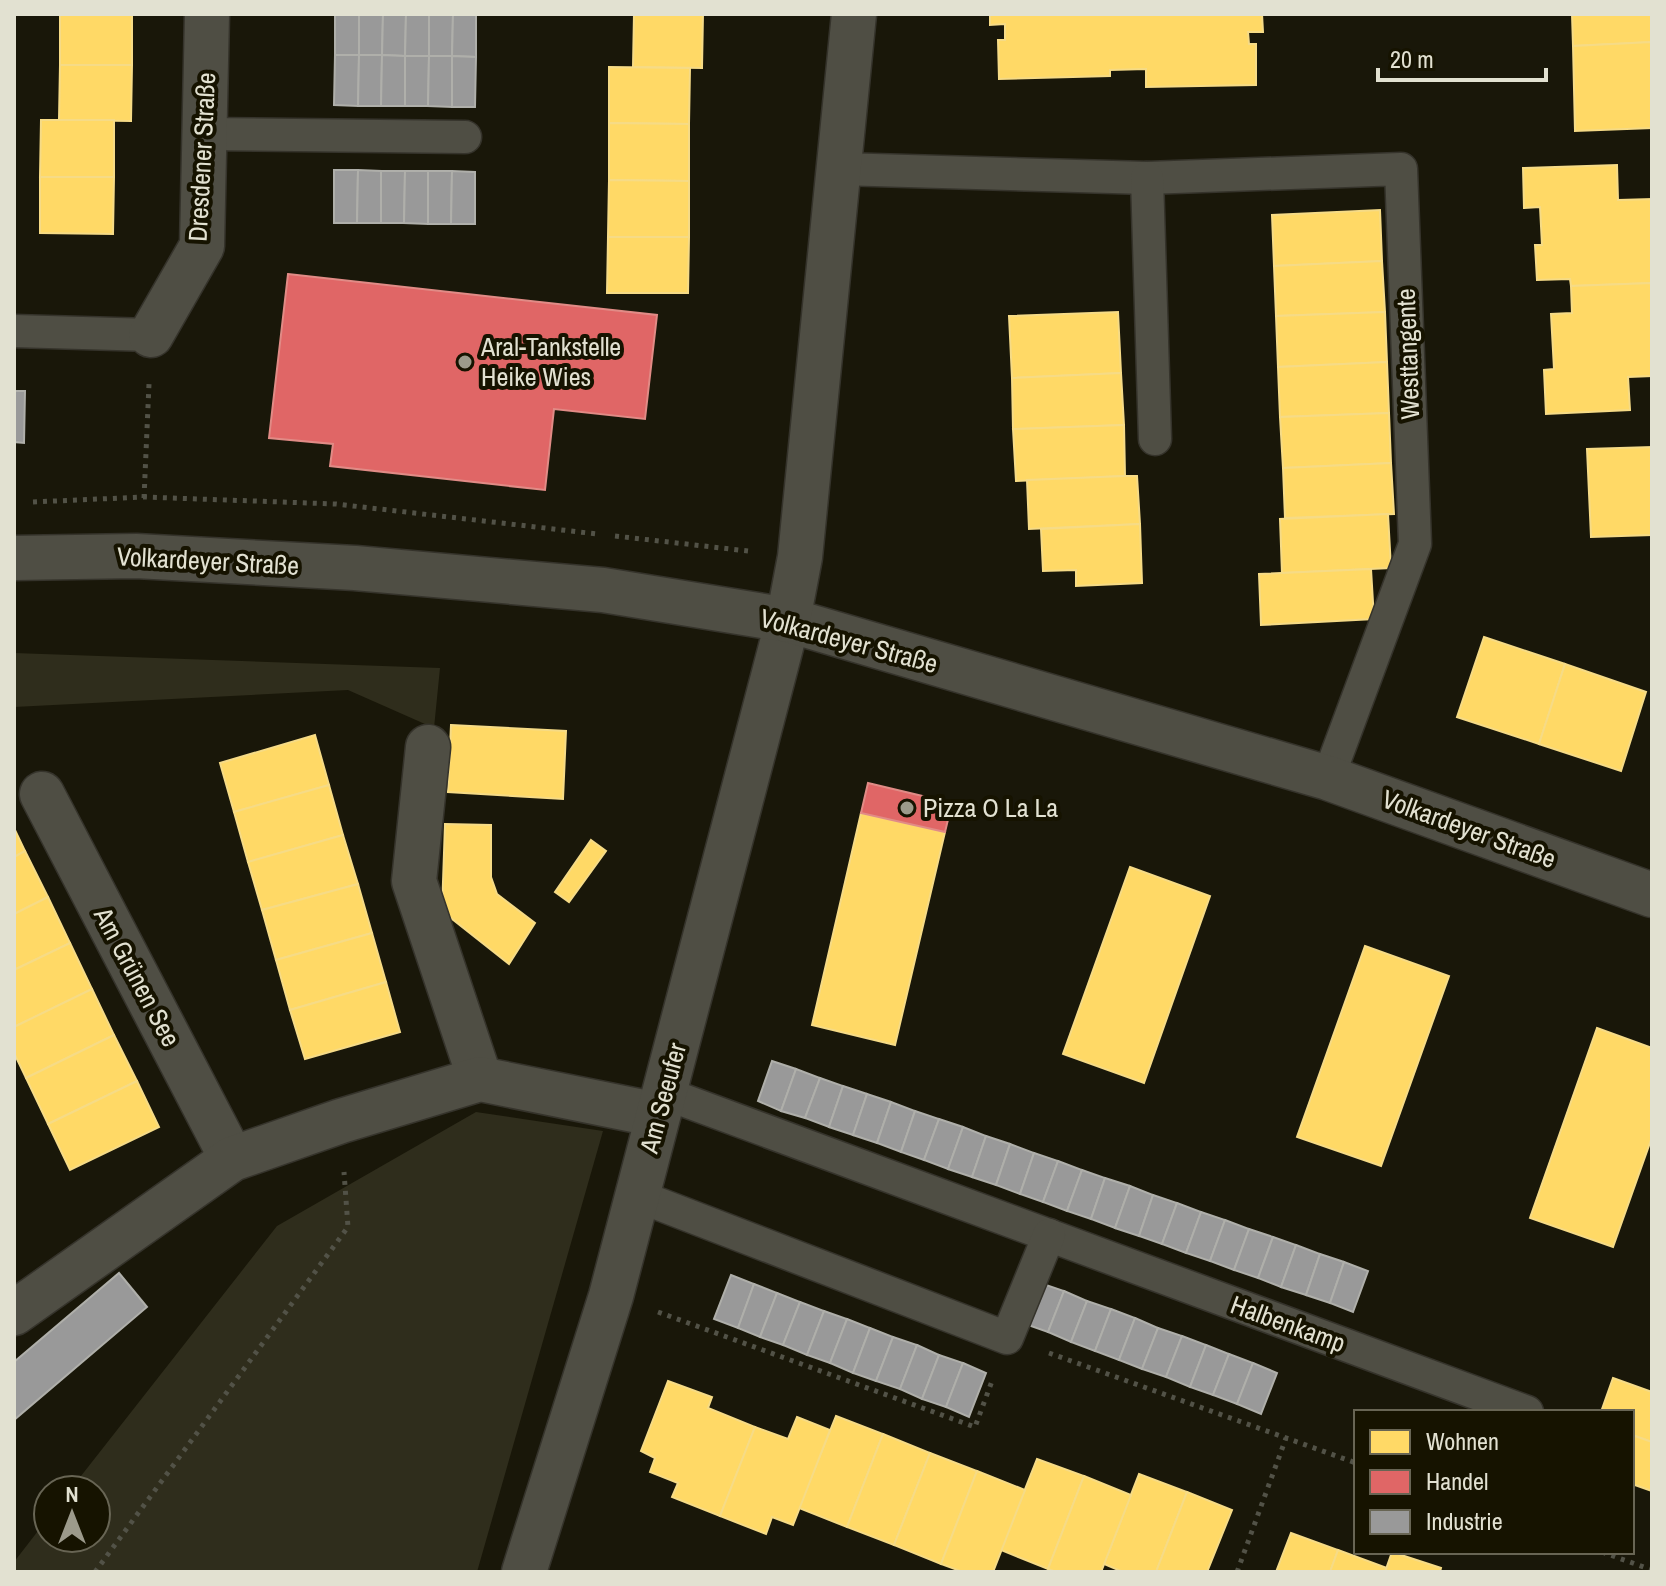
<svg xmlns="http://www.w3.org/2000/svg" width="1666" height="1586" viewBox="0 0 1666 1586" font-family="'Archivo Narrow',sans-serif">
<style>
.green{fill:#2f2d1c}
.homes{fill:#ffd966;stroke:#f6db86;stroke-width:2}
.shops{fill:#e06666;stroke:#e18b86;stroke-width:2}
.industry{fill:#999;stroke:#afafaa;stroke-width:2}
.lines{fill:none;stroke-linecap:round;stroke-linejoin:round}
.lane-casing{stroke:#35332b;stroke-width:35}
.street-casing{stroke:#35332b;stroke-width:47}
.secondary-casing{stroke:#35332b;stroke-width:47}
.path{stroke:#525247;stroke-width:5;stroke-dasharray:4 6;stroke-linecap:butt}
.lane{stroke:#4f4e44;stroke-width:32}
.street{stroke:#4f4e44;stroke-width:44}
.secondary{stroke:#4f4e44;stroke-width:44}
.poi-dot{fill:#9c9a8b;stroke:#161300;stroke-width:3}
.labels{text-anchor:middle;stroke-width:8;stroke-linejoin:round;paint-order:stroke}
.street-label{font-size:26px;fill:#e2e1d1;stroke:#161300}
.poi-label{font-size:26px;fill:#e2e1d1;stroke:#161300;text-anchor:start}
</style>
<rect width="100%" height="100%" fill="#191709"/>
<g class="green">
<polygon points="14,653 440,668 434,728 348,690 14,707"/>
<polygon points="476,1112 603,1131 477,1572 14,1572 14,1562 48,1518 48,1538 96,1538 96,1490 70,1490 277,1226"/>
</g>
<g class="homes">
<rect x="60" y="14" width="72" height="51"/>
<polygon points="634,14 703,14 702,68 633,67"/>
<polygon points="990,14 1262,14 1263,32 1248,32 1249,44 1256,44 1256,85 1146,87 1146,69 1110,70 1110,76 999,79 998,40 1005,40 1005,24 990,25"/>
<polygon points="1572,14 1652,14 1652,42 1573,46"/>
<polygon points="1652,42 1652,128 1575,131 1573,46"/>
<polygon points="60,65 132,65 131,121 59,120"/>
<polygon points="609,67 690,68 689,124 609,123"/>
<polygon points="41,120 114,120 114,177 40,177"/>
<polygon points="609,123 689,124 689,181 609,180"/>
<polygon points="1617,165 1618,200 1652,199 1652,283 1571,286 1570,279 1537,280 1535,245 1542,245 1540,207 1524,208 1523,168"/>
<polygon points="40,177 114,177 113,234 40,233"/>
<polygon points="609,180 689,181 689,237 608,237"/>
<polygon points="1380,210 1382,261 1274,266 1272,215"/>
<polygon points="608,237 689,237 688,293 607,293"/>
<polygon points="1382,261 1385,312 1276,316 1274,266"/>
<polygon points="1652,283 1652,376 1628,377 1630,410 1546,414 1544,370 1554,369 1551,314 1572,313 1571,286"/>
<polygon points="1118,312 1121,373 1012,378 1009,316"/>
<polygon points="1385,312 1387,362 1278,367 1276,316"/>
<polygon points="1387,362 1389,413 1280,417 1278,367"/>
<polygon points="1121,373 1124,425 1013,429 1012,378"/>
<polygon points="1389,413 1391,463 1283,468 1280,417"/>
<polygon points="1124,425 1125,476 1016,481 1013,429"/>
<polygon points="1652,447 1652,535 1591,537 1587,449"/>
<polygon points="1391,463 1394,514 1285,518 1283,468"/>
<polygon points="1125,476 1137,476 1140,524 1029,529 1027,480"/>
<polygon points="1388,514 1391,568 1282,573 1280,519"/>
<polygon points="1140,524 1142,583 1076,586 1076,570 1043,571 1041,529"/>
<polygon points="1371,569 1374,619 1261,625 1259,574"/>
<polygon points="1484,637 1565,664 1539,744 1457,717"/>
<polygon points="1565,664 1646,692 1621,771 1539,744"/>
<polygon points="451,725 566,731 563,799 448,792"/>
<polygon points="315,735 329,785 234,812 220,763"/>
<polygon points="329,785 343,835 248,862 234,812"/>
<polygon points="861,813 945,832 895,1045 812,1025"/>
<polygon points="445,824 491,825 491,877 497,894 535,923 509,964 442,911"/>
<polygon points="14,828 25,851 14,857"/>
<polygon points="343,835 358,884 262,910 248,862"/>
<polygon points="591,840 606,851 569,902 555,892"/>
<polygon points="25,851 48,897 14,914 14,857"/>
<polygon points="1130,867 1210,896 1144,1083 1063,1054"/>
<polygon points="358,884 372,933 276,960 262,910"/>
<polygon points="48,897 70,943 14,970 14,914"/>
<polygon points="372,933 386,982 290,1010 276,960"/>
<polygon points="70,943 92,989 14,1027 14,970"/>
<polygon points="1365,946 1449,976 1381,1166 1297,1137"/>
<polygon points="386,982 400,1032 305,1059 290,1010"/>
<polygon points="92,989 114,1035 26,1078 14,1053 14,1027"/>
<polygon points="1597,1028 1652,1048 1652,1137 1613,1247 1530,1218"/>
<polygon points="114,1035 137,1081 48,1124 26,1078"/>
<polygon points="137,1081 159,1127 70,1170 48,1124"/>
<polygon points="1613,1378 1652,1392 1652,1442 1632,1435 1632,1412 1601,1412"/>
<polygon points="668,1381 712,1397 708,1408 755,1427 720,1516 672,1497 678,1483 650,1472 655,1458 641,1451"/>
<polygon points="836,1416 883,1434 847,1527 799,1508"/>
<polygon points="797,1417 830,1430 793,1525 772,1517 766,1534 720,1516 755,1427 788,1439"/>
<polygon points="883,1434 930,1453 894,1545 847,1527"/>
<polygon points="1632,1435 1652,1442 1652,1491 1632,1484"/>
<polygon points="930,1453 977,1471 941,1564 894,1545"/>
<polygon points="1037,1459 1084,1476 1048,1569 1001,1550"/>
<polygon points="977,1471 1025,1490 993,1572 963,1572 941,1564"/>
<polygon points="1139,1474 1187,1492 1156,1572 1123,1572 1104,1564"/>
<polygon points="1084,1476 1131,1495 1101,1572 1056,1572 1048,1569"/>
<polygon points="1187,1492 1232,1510 1207,1572 1156,1572"/>
<polygon points="1291,1533 1338,1550 1330,1572 1276,1572"/>
<polygon points="1338,1550 1387,1568 1385,1572 1330,1572"/>
<polygon points="1392,1552 1441,1568 1440,1572 1385,1572"/>
</g>
<g class="shops">
<polygon points="288,274 657,315 645,419 554,409 545,490 330,466 333,444 269,438"/>
<polygon points="868,783 952,803 945,832 861,813"/>
</g>
<g class="industry">
<rect x="335" y="14" width="24" height="41"/>
<polygon points="359,14 383,14 382,55 359,55"/>
<polygon points="383,14 406,14 405,56 382,55"/>
<polygon points="406,14 429,14 429,56 405,56"/>
<polygon points="429,14 453,14 452,56 429,56"/>
<polygon points="453,14 476,14 476,57 452,56"/>
<polygon points="335,55 359,55 358,106 334,105"/>
<polygon points="359,55 382,55 381,106 358,106"/>
<polygon points="382,55 405,56 405,106 381,106"/>
<polygon points="405,56 429,56 428,106 405,106"/>
<polygon points="429,56 452,56 452,107 428,106"/>
<polygon points="452,56 476,57 475,107 452,107"/>
<polygon points="334,170 358,170 357,223 334,223"/>
<polygon points="358,170 381,171 381,223 357,223"/>
<polygon points="381,171 405,171 404,223 381,223"/>
<polygon points="405,171 428,171 428,224 404,223"/>
<polygon points="428,171 452,171 451,224 428,224"/>
<polygon points="452,171 475,172 475,224 451,224"/>
<polygon points="14,391 25,391 24,443 14,442"/>
<polygon points="772,1061 796,1069 781,1111 758,1101"/>
<polygon points="796,1069 820,1078 805,1118 781,1111"/>
<polygon points="820,1078 843,1086 829,1127 805,1118"/>
<polygon points="843,1086 867,1094 853,1135 829,1127"/>
<polygon points="867,1094 891,1102 877,1143 853,1135"/>
<polygon points="891,1102 915,1111 901,1152 877,1143"/>
<polygon points="915,1111 939,1119 924,1160 901,1152"/>
<polygon points="939,1119 963,1127 948,1169 924,1160"/>
<polygon points="963,1127 986,1136 972,1177 948,1169"/>
<polygon points="986,1136 1010,1144 996,1185 972,1177"/>
<polygon points="1010,1144 1034,1153 1020,1194 996,1185"/>
<polygon points="1034,1153 1058,1161 1043,1202 1020,1194"/>
<polygon points="1058,1161 1082,1170 1067,1211 1043,1202"/>
<polygon points="1082,1170 1105,1178 1091,1219 1067,1211"/>
<polygon points="1105,1178 1130,1186 1115,1228 1091,1219"/>
<polygon points="1130,1186 1153,1195 1139,1236 1115,1228"/>
<polygon points="1153,1195 1177,1203 1162,1244 1139,1236"/>
<polygon points="1177,1203 1201,1212 1186,1253 1162,1244"/>
<polygon points="1201,1212 1225,1220 1210,1261 1186,1253"/>
<polygon points="1225,1220 1249,1229 1234,1270 1210,1261"/>
<polygon points="1249,1229 1273,1237 1258,1278 1234,1270"/>
<polygon points="1273,1237 1296,1245 1281,1287 1258,1278"/>
<polygon points="1296,1245 1320,1254 1306,1295 1281,1287"/>
<polygon points="1320,1254 1344,1262 1330,1303 1306,1295"/>
<polygon points="1344,1262 1368,1271 1353,1312 1330,1303"/>
<polygon points="119,1273 147,1307 14,1420 14,1362"/>
<polygon points="731,1275 754,1284 738,1328 714,1319"/>
<polygon points="1040,1283 1064,1291 1048,1332 1025,1324"/>
<polygon points="754,1284 777,1293 760,1337 738,1328"/>
<polygon points="1064,1291 1087,1301 1071,1342 1048,1332"/>
<polygon points="777,1293 800,1302 783,1345 760,1337"/>
<polygon points="1087,1301 1111,1309 1095,1351 1071,1342"/>
<polygon points="800,1302 824,1311 807,1355 783,1345"/>
<polygon points="1111,1309 1135,1318 1119,1360 1095,1351"/>
<polygon points="824,1311 847,1319 830,1363 807,1355"/>
<polygon points="1135,1318 1158,1328 1142,1369 1119,1360"/>
<polygon points="847,1319 870,1328 853,1373 830,1363"/>
<polygon points="870,1328 893,1337 876,1381 853,1373"/>
<polygon points="1158,1328 1182,1336 1166,1377 1142,1369"/>
<polygon points="1182,1336 1206,1345 1190,1387 1166,1377"/>
<polygon points="893,1337 917,1345 900,1389 876,1381"/>
<polygon points="917,1345 939,1355 922,1399 900,1389"/>
<polygon points="1206,1345 1229,1354 1213,1395 1190,1387"/>
<polygon points="1229,1354 1253,1363 1237,1404 1213,1395"/>
<polygon points="939,1355 963,1363 946,1407 922,1399"/>
<polygon points="963,1363 986,1373 969,1417 946,1407"/>
<polygon points="1253,1363 1277,1373 1261,1414 1237,1404"/>
</g>
<g class="lines">
<g class="lane-casing">
<g id="lane">
<polyline points="205,134 465,137"/>
<polyline points="840,169 1147,178 1401,169 1415,544 1328,778"/>
<polyline points="1147,178 1155,439"/>
<polyline points="14,331 151,335"/>
<polyline points="664,1093 1527,1412"/>
<polyline points="638,1196 1007,1338 1049,1235"/>
</g>
</g>
<g class="street-casing">
<g id="street">
<polyline points="151,335 202,246 207,14"/>
<polyline points="428,747 414,881 480,1079"/>
<polyline points="42,794 232,1159"/>
<polyline points="14,1313 232,1159 341,1121 480,1079 658,1115"/>
<polyline points="524,1572 611,1296 788,620"/>
</g>
</g>
<g class="secondary-casing">
<g id="secondary">
<polyline points="14,558 136,556 355,568 603,590 788,620 1328,778 1652,895"/>
<polyline points="788,620 800,557 854,14"/>
</g>
</g>
<g class="path">
<polyline points="144,498 149,384"/>
<polyline points="33,502 144,497 336,504 597,534"/>
<polyline points="615,536 748,551"/>
<polyline points="658,1312 975,1427 992,1381"/>
<polyline points="1049,1353 1356,1463"/>
<polyline points="1602,1552 1652,1570"/>
<polyline points="95,1572 348,1227 344,1172"/>
<polyline points="1237,1572 1286,1438"/>
</g>
<use href="#lane" class="lane"/>
<use href="#street" class="street"/>
<use href="#secondary" class="secondary"/>
</g>
<g class="poi-dot">
<circle cx="465" cy="362" r="8"/>
<circle cx="907" cy="808" r="8"/>
</g>
<g class="labels">
<g class="street-label">
<text transform="translate(202 157) rotate(-87)" y="9">Dresdener Straße</text>
<text transform="translate(1408 354) rotate(-92)" y="9">Westtangente</text>
<text transform="translate(208 561) rotate(3)" y="9">Volkardeyer Straße</text>
<text transform="translate(849 641) rotate(15)" y="9">Volkardeyer Straße</text>
<text transform="translate(1469 829) rotate(20)" y="9">Volkardeyer Straße</text>
<text transform="translate(137 977) rotate(62)" y="9">Am Grünen See</text>
<text transform="translate(663 1098) rotate(-75)" y="9">Am Seeufer</text>
<text transform="translate(1288 1324) rotate(20)" y="9">Halbenkamp</text>
</g>
<g class="poi-label">
<text x="481" y="356">Aral-Tankstelle<tspan x="481" dy="30">Heike Wies</tspan></text>
<text x="923" y="817">Pizza O La La</text>
</g>
</g>
<rect width="1666" height="1586" fill="none" stroke="#e2e1d1" stroke-width="32"/>
<rect x="1354" y="1410" width="280" height="144" fill="#161300" stroke="#686554" stroke-width="2"/>
<rect x="1370" y="1430" width="40" height="24" fill="#ffd966" stroke="#686554" stroke-width="2"/>
<text x="1426" y="1450" font-size="24" fill="#e2e1d1">Wohnen</text>
<rect x="1370" y="1470" width="40" height="24" fill="#e06666" stroke="#686554" stroke-width="2"/>
<text x="1426" y="1490" font-size="24" fill="#e2e1d1">Handel</text>
<rect x="1370" y="1510" width="40" height="24" fill="#999999" stroke="#686554" stroke-width="2"/>
<text x="1426" y="1530" font-size="24" fill="#e2e1d1">Industrie</text>
<g transform="translate(72 1514)"><circle r="38" fill="#161300" stroke="#686554" stroke-width="2"/>
<path d="M0-6L14 30L0 20L-14 30Z" fill="#9c9a8b"/>
<text y="-12" font-size="22" font-weight="bold" text-anchor="middle" fill="#e2e1d1">N</text>
</g>
<path d="M1378 68v12h168v-12" fill="none" stroke="#e2e1d1" stroke-width="4"/>
<text x="1390" y="68" font-size="24" fill="#e2e1d1" stroke="#161300" stroke-width="6" paint-order="stroke">20 m</text>
</svg>
